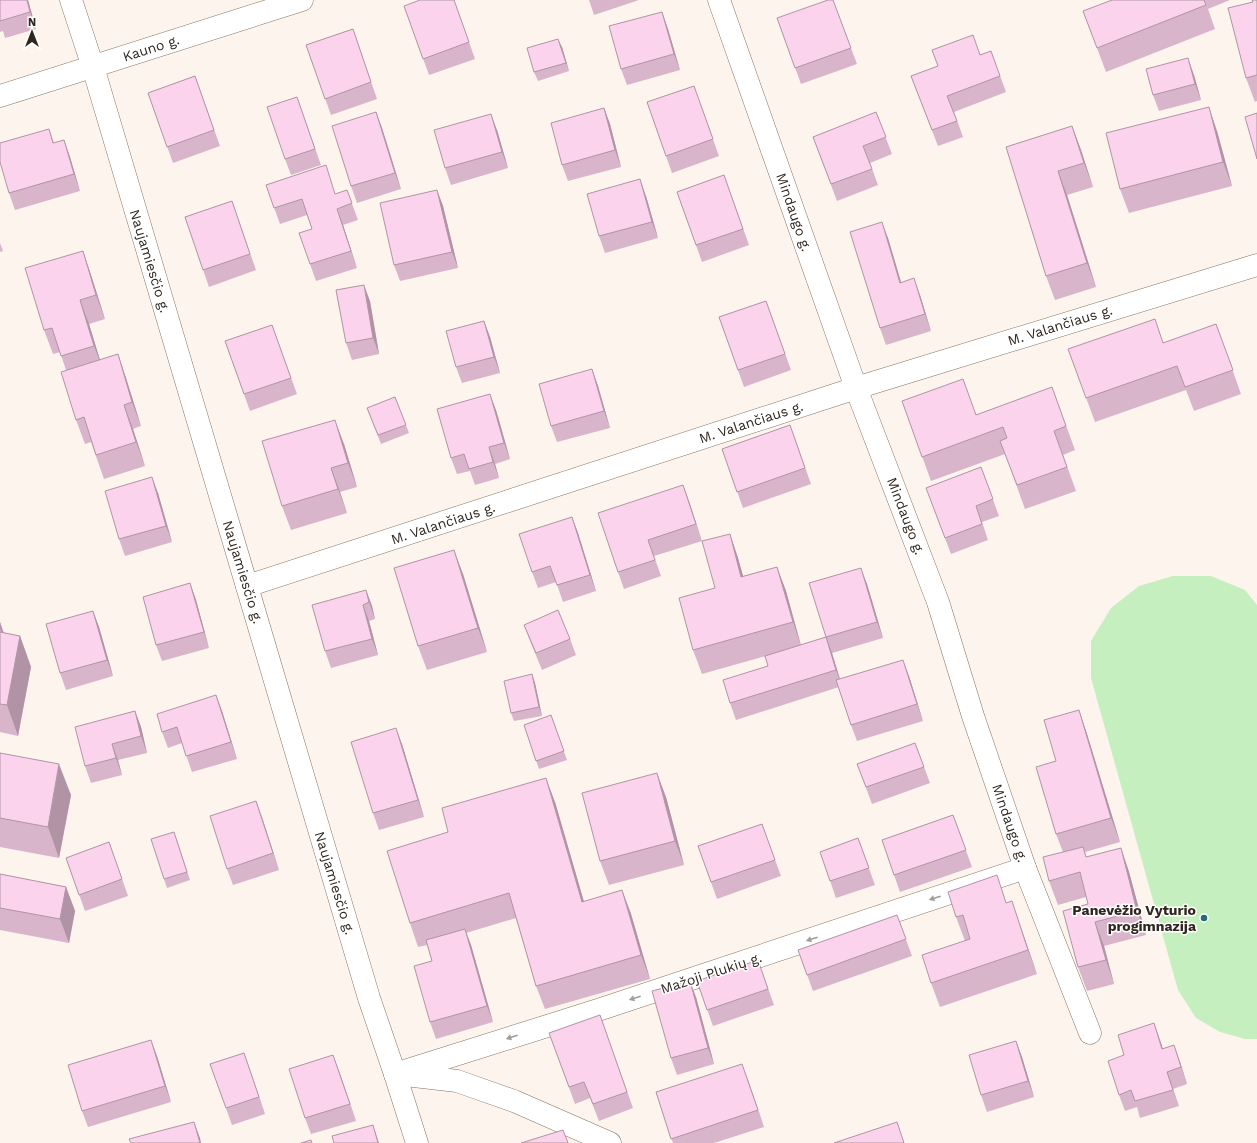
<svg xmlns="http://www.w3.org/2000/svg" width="1257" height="1143" viewBox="0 0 1257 1143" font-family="'Work Sans',sans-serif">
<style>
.green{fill:#c6efbf}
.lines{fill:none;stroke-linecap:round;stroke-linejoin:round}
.minor-casing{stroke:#867463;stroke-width:23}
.minor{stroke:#fff;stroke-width:22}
.wall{fill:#d8b5cb}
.shaded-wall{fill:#b094a5}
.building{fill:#fbd3ec;stroke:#b094a5}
.oneway{fill:#a19d9a}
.poi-dot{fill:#236c77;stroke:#fff;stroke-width:1.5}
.labels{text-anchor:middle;stroke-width:3;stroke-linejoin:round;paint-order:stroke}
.street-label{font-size:14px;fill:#2e261f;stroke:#fff}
.poi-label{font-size:14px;font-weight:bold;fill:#2e261f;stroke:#fff;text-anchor:end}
</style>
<rect width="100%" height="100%" fill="#fdf4ed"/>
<polygon class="green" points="1173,576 1211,576 1245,590 1257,605 1257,1039 1245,1039 1220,1032 1196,1018 1178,990 1091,678 1091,641 1111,608 1139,586"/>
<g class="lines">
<g class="minor-casing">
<g id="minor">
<polyline points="71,0 93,67 369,998 395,1074 417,1143"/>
<polyline points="719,0 856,388 938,602 973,716 1025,868 1090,1033"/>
<polyline points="0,96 302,0"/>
<polyline points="247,586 856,388 1257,265"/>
<polyline points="395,1074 598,1010 1025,868"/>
<polyline points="405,1075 457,1081 514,1101 610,1143"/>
</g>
</g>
<use href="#minor" class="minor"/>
</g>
<g class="wall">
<polygon points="0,0 28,0 36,29 5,38 3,31 0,32"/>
<polygon points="454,0 475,59 429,75 404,6"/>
<polygon points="589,0 639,0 594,15"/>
<polygon points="833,0 857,64 801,84 777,18"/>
<polygon points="1112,0 1230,0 1208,9 1215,29 1106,72 1083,11"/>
<polygon points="1257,0 1257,101 1255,102 1246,78 1253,2"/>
<polygon points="662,12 668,29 680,70 627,85 621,69"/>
<polygon points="353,29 377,99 331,115 306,45"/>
<polygon points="562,47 569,71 538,81 534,72"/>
<polygon points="932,50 980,55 991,51 1006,92 954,112 963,137 938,146 911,76 938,66"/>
<polygon points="1194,75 1201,100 1159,111 1153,95"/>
<polygon points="195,76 220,146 173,163 148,93"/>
<polygon points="694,86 719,156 672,173 647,102"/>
<polygon points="297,97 321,165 291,175 285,159"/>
<polygon points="604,108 610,124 621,167 568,181 562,165"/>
<polygon points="376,112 382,128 401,189 357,203 351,186"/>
<polygon points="876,112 892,154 870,163 878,185 837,201 813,137"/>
<polygon points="1072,126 1081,150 1093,187 1067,195 1096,287 1055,300 1046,276 1006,147"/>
<polygon points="49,129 54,143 64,140 70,157 80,191 15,210 9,193"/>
<polygon points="497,130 508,168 451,185 445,168"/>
<polygon points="1217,131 1232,186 1129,213 1120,189"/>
<polygon points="724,175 749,245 702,262 677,192"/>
<polygon points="266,185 336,194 347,190 358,220 343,225 357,268 316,281 310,264 312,229 307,215 280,224"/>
<polygon points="437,190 443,206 458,268 400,281 394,265"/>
<polygon points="646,196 658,238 605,253 599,236"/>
<polygon points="232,201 256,270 209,287 185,217"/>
<polygon points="888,238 901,282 920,295 931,331 886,345 880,328"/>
<polygon points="0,243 3,251 0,252"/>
<polygon points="83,251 91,275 105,319 89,324 100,360 118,354 126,378 141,426 133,429 145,466 104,479 91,442 85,444 76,420 66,370 60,352 53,354 44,330"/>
<polygon points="370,301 379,354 352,360 346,343"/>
<polygon points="766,301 791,370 744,387 719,317"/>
<polygon points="484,321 490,337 500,373 462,383 456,367"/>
<polygon points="1216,324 1241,394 1194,411 1186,390 1095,422 1068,349 1163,343"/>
<polygon points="272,325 297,394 250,411 225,341"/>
<polygon points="592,369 598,386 610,428 557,442 551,426"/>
<polygon points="1052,387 1075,450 1063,455 1076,491 1025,509 1005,454 931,481 902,401 976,415"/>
<polygon points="395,397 409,433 381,444 367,408"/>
<polygon points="496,410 510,459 495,464 499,478 475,485 470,471 457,474 451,458"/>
<polygon points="790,425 811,484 743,508 722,449"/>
<polygon points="344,444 357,487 340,492 347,513 291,530 282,506"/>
<polygon points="981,467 999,516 982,522 988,540 951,554 926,488"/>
<polygon points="683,485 702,541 654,556 661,576 624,589 618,572"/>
<polygon points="158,493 172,542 125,556 119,539"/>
<polygon points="572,517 578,533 596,591 563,602 556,582 538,588 532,572"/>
<polygon points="730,534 738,558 743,576 777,567 786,591 801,645 826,637 867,584 883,638 832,653 840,679 909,676 923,721 857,741 851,725 839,687 736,720 730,703 768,666 766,656 702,674 693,650 715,588"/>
<polygon points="463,574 487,652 427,670 418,646"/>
<polygon points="190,583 196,600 209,648 162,661 156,645"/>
<polygon points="366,590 372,606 375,619 369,621 378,655 331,668 325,651"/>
<polygon points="93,611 99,627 113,676 66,690 60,673"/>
<polygon points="0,622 4,633 20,636 31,667 18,736 0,732"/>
<polygon points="524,625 570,639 576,655 542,670 530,641"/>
<polygon points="532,674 535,683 542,716 514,721 511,713"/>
<polygon points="216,695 222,711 237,759 192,772 182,743 168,748 162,732"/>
<polygon points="1079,710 1087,734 1120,842 1085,852 1086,857 1121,848 1129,872 1146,935 1104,946 1114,984 1087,991 1078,967 1088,904 1086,897 1058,905 1049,881 1063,852 1056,834 1056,761"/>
<polygon points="135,711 141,727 147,753 118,760 122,775 91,783 85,766"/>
<polygon points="551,715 567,760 539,769 524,725"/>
<polygon points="915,743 930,783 872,804 857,764"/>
<polygon points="402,744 424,817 379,830 373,813"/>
<polygon points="0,753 71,795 59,858 0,847"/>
<polygon points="666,797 684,865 609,885 600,861"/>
<polygon points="256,801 279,870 233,885 227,869"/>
<polygon points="555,802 584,902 622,890 631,914 650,979 545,1009 536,986 516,918 466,933 471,945 493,1022 436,1039 430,1022 432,961 427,945 418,947 410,923"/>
<polygon points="953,815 972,867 900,892 882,840"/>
<polygon points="762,824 781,876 717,899 698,846"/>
<polygon points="858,838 875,885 836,898 820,852"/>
<polygon points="177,840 190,880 167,888 164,879"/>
<polygon points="109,842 128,896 85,911 66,858"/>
<polygon points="0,874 66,887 75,911 69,943 0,930"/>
<polygon points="1007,903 1020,925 1037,974 940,1007 931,983 965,941 956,917"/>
<polygon points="897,915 912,956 813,991 798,950"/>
<polygon points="758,960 774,1005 713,1026 697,981"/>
<polygon points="696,997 714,1064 677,1075 671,1058"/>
<polygon points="600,1015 633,1108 599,1121 590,1098 575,1104 549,1033"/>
<polygon points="1160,1040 1163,1049 1180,1062 1187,1084 1173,1089 1179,1106 1140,1118 1137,1107 1125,1111 1119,1095"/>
<polygon points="1016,1041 1022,1057 1034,1097 987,1112 981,1095"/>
<polygon points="244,1053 265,1114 232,1125 210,1064"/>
<polygon points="157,1056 171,1102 88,1127 82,1111"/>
<polygon points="339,1071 356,1121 311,1134 305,1118"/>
<polygon points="748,1080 764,1127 714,1143 673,1143 656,1092"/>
</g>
<g class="shaded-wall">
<polygon points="27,0 28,0 36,29 30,12"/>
<polygon points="662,12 668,29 680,70 674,54"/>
<polygon points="558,39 562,47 569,71 566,63"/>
<polygon points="1188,58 1194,75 1201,100 1195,84"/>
<polygon points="1209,107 1217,131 1232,186 1223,162"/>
<polygon points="604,108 610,124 621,167 615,150"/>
<polygon points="376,112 382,128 401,189 395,173"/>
<polygon points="491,114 497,130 508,168 502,152"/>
<polygon points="1072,126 1081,150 1093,187 1084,163"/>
<polygon points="64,140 70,157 80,191 74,174"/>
<polygon points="1058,171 1067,195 1096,287 1087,263"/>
<polygon points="640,179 646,196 658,238 652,222"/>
<polygon points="437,190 443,206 458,268 452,252"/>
<polygon points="337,209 343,225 357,268 351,251"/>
<polygon points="882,222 888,238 906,299 900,283"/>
<polygon points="83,251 91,275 105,319 96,295"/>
<polygon points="914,278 920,295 931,331 925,314"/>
<polygon points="364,285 370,301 379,354 373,338"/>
<polygon points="80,300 89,324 103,370 94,346"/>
<polygon points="484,321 490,337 500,373 494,357"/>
<polygon points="118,354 126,378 141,426 132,402"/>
<polygon points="592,369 598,386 610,428 604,411"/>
<polygon points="490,394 496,410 510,459 504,443"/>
<polygon points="124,405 133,429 145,466 136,442"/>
<polygon points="335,420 344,444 357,487 348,463"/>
<polygon points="489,447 495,464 499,478 493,462"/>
<polygon points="331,468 340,492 347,513 338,489"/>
<polygon points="152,477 158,493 172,542 166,526"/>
<polygon points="683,485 689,501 702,541 696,524"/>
<polygon points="572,517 578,533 596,591 590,575"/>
<polygon points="730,534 738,558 750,601 741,577"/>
<polygon points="454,550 463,574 487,652 478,628"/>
<polygon points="777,567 786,591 801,646 793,622"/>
<polygon points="861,568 867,584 883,638 877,622"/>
<polygon points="190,583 196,600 209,648 204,632"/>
<polygon points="366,590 372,606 375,619 369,602"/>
<polygon points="363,605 369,621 378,655 372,639"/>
<polygon points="93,611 99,627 113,676 107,660"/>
<polygon points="0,622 13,664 0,626"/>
<polygon points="20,636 31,667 18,736 7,705"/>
<polygon points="826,637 832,653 842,686 836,670"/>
<polygon points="903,660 909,676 923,721 917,704"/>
<polygon points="532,674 535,683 542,716 539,707"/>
<polygon points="216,695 222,711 237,759 231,742"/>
<polygon points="1079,710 1087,734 1120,842 1111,818"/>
<polygon points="135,711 141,727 147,753 141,736"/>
<polygon points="396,728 402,744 424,817 418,800"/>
<polygon points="112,744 118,760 122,775 116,758"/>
<polygon points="59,764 71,795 59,858 48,827"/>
<polygon points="657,773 666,797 684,865 675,841"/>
<polygon points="546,778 555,802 591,926 582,902"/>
<polygon points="256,801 262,817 279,870 273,853"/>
<polygon points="1121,848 1129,872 1146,935 1137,911"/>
<polygon points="66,887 75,911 69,943 60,919"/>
<polygon points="622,890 631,914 650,979 641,955"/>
<polygon points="1012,901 1020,925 1037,974 1028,950"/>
<polygon points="1095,922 1104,946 1114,984 1106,960"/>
<polygon points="465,929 471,945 493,1022 487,1006"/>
<polygon points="690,981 696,997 714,1064 708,1048"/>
<polygon points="1154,1023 1160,1040 1168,1065 1162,1049"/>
<polygon points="151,1040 157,1056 171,1102 165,1086"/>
<polygon points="1016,1041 1022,1057 1034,1097 1028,1081"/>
<polygon points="1174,1045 1180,1062 1187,1084 1181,1067"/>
<polygon points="244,1053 250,1070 265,1114 259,1097"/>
<polygon points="333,1055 339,1071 356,1121 350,1104"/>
<polygon points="742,1064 748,1080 764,1127 758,1110"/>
<polygon points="1167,1072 1179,1106 1173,1090"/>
<polygon points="194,1122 200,1138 201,1143 200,1143"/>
<polygon points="373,1125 379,1143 378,1143"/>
</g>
<g class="building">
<polygon points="0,0 27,0 30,12 0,21"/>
<polygon points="420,0 454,0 469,42 423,59 404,6"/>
<polygon points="828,0 833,0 851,48 795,68 777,18"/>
<polygon points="1112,0 1204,0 1206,5 1097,48 1083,11"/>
<polygon points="1252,0 1257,0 1257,75 1246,78 1228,8 1253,2"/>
<polygon points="662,12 674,54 621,69 609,26"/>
<polygon points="353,29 371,82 325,99 306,45"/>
<polygon points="973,35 980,55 991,51 1000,76 947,96 957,121 932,130 911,76 938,66 932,50"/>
<polygon points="558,39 566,63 534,72 527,48"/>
<polygon points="1188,58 1195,84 1153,95 1146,69"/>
<polygon points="195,76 214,130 167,147 148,93"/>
<polygon points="694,86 713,139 666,156 647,102"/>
<polygon points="297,97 315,149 285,159 267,107"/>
<polygon points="1209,107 1223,162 1120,189 1106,133"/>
<polygon points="604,108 615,150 562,165 551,123"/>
<polygon points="376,112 395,173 351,186 332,126"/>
<polygon points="876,112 886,137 863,146 872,169 831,184 813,137"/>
<polygon points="1257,113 1257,159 1245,117"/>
<polygon points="491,114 502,152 445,168 434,130"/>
<polygon points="1072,126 1084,163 1058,171 1087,263 1046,276 1006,147"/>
<polygon points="49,129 53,143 64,140 74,174 9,193 0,162 0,143"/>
<polygon points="326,165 335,194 347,190 352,203 337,209 351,251 310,264 299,233 312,229 302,199 274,208 266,185"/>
<polygon points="724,175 743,229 696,245 677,192"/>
<polygon points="640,179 652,222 599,236 587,194"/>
<polygon points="437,190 452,252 394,265 380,203"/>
<polygon points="232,201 250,254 203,270 185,217"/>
<polygon points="882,222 900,283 914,278 925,314 880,328 850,232"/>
<polygon points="83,251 96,295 80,300 94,346 61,356 52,328 44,330 25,268"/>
<polygon points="364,285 373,338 346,343 336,290"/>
<polygon points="766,301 785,354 738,370 719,317"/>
<polygon points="1155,319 1163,343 1216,324 1233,370 1185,387 1177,366 1086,398 1068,349"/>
<polygon points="484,321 494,357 456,367 446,331"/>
<polygon points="272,325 291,378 244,394 225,341"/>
<polygon points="118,354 132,402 124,405 136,442 96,455 84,417 76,420 61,372"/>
<polygon points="592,369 604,411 551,426 539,384"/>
<polygon points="963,379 976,415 1052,387 1066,426 1054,431 1067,467 1017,485 1000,441 1007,438 1003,427 922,457 902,401"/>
<polygon points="490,394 504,443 489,447 493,462 469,469 464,454 451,458 437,409"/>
<polygon points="395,397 406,425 378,435 367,408"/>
<polygon points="335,420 348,463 331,468 338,489 282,506 262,441"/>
<polygon points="790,425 805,468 737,492 722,449"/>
<polygon points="981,467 993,499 976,506 982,524 945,538 926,488"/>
<polygon points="152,477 166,526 119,539 105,491"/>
<polygon points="683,485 696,524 648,540 655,560 618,572 598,513"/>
<polygon points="572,517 590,575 557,585 550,566 532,572 519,534"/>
<polygon points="730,534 741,577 777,567 793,622 693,650 679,598 715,588 702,541"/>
<polygon points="454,550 478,628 418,646 394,568"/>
<polygon points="861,568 877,622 826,637 836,670 730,703 723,680 768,666 765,656 826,637 809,583"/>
<polygon points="190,583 204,632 156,645 143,597"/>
<polygon points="366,590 369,602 363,605 372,639 325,651 312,605"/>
<polygon points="558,610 570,639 536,653 524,625"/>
<polygon points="93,611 107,660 60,673 46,624"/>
<polygon points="0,626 2,633 0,632"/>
<polygon points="0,632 20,636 7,705 0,704"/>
<polygon points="903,660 917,704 851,725 836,680"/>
<polygon points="532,674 539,707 511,713 504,681"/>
<polygon points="216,695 231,742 186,756 177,727 162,732 157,714"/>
<polygon points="1079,710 1111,818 1056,834 1036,767 1056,761 1044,720"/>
<polygon points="135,711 141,736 112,744 116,758 85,766 75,727"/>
<polygon points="551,715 564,751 536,761 524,725"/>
<polygon points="396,728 418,800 373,813 351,742"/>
<polygon points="915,743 924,767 866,787 857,764"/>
<polygon points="0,753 59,764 48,827 0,818"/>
<polygon points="657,773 675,841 600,861 582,793"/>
<polygon points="546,778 582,902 622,890 641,955 536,986 509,893 410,923 387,851 448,832 442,808"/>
<polygon points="256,801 273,853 227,869 210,816"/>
<polygon points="953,815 966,850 894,875 882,840"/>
<polygon points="762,824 775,860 711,882 698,846"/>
<polygon points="174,832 187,872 164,879 151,839"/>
<polygon points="858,838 869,868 830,881 820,852"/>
<polygon points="109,842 122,879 79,895 66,858"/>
<polygon points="1083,847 1086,857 1121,848 1137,911 1095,922 1106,960 1078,967 1063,911 1088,904 1080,872 1049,881 1043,857"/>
<polygon points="0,874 66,887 60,919 0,908"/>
<polygon points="997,875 1006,903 1012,901 1028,950 931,983 922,955 970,939 963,915 956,917 948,892"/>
<polygon points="897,915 906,939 807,975 798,950"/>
<polygon points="465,929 487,1006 430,1022 414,966 432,961 426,940"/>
<polygon points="758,960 768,989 707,1010 697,981"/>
<polygon points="690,981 708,1048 671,1058 652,991"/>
<polygon points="600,1015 627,1092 593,1104 584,1082 569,1087 549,1033"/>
<polygon points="1154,1023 1162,1049 1174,1045 1181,1067 1167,1072 1173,1090 1135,1101 1131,1090 1119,1095 1108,1061 1124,1055 1118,1035"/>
<polygon points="151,1040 165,1086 82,1111 68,1065"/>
<polygon points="1016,1041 1028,1081 981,1095 969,1055"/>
<polygon points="244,1053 259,1097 226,1108 210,1064"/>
<polygon points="333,1055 350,1104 305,1118 289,1069"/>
<polygon points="742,1064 758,1110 671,1139 656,1092"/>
<polygon points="194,1122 200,1143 131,1143 129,1139"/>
<polygon points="897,1122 904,1143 834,1143"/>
<polygon points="373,1125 378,1143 334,1143 332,1136"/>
<polygon points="563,1130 568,1143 521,1143"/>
<polygon points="311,1140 312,1143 301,1143"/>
</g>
<defs><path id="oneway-solid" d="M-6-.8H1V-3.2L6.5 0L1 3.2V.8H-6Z"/></defs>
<g class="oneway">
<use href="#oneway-solid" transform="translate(935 898) rotate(162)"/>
<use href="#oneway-solid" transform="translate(812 939) rotate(162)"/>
<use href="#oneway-solid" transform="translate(635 998) rotate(162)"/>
<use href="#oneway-solid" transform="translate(512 1037) rotate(162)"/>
</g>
<circle class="poi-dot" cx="1204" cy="918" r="4"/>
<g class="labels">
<g class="street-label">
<text transform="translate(151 48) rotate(-18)" y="5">Kauno g.</text>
<text transform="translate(794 212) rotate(71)" y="5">Mindaugo g.</text>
<text transform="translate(150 261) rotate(73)" y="5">Naujamiesčio g.</text>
<text transform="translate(1060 325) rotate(-17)" y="5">M. Valančiaus g.</text>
<text transform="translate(751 422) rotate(-18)" y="5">M. Valančiaus g.</text>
<text transform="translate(906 516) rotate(69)" y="5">Mindaugo g.</text>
<text transform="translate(443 523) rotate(-18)" y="5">M. Valančiaus g.</text>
<text transform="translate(243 572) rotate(73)" y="5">Naujamiesčio g.</text>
<text transform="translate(1010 823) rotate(71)" y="5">Mindaugo g.</text>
<text transform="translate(335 883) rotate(73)" y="5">Naujamiesčio g.</text>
<text transform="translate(711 973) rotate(-18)" y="5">Mažoji Plukių g.</text>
</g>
<g class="poi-label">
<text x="1196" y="915">Panevėžio Vyturio<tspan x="1196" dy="16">progimnazija</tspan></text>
</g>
</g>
<g transform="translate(32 32)" stroke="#ffffff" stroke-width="3" paint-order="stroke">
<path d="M0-3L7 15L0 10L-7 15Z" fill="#2e261f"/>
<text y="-6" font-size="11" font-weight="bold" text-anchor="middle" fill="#2e261f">N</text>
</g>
</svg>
